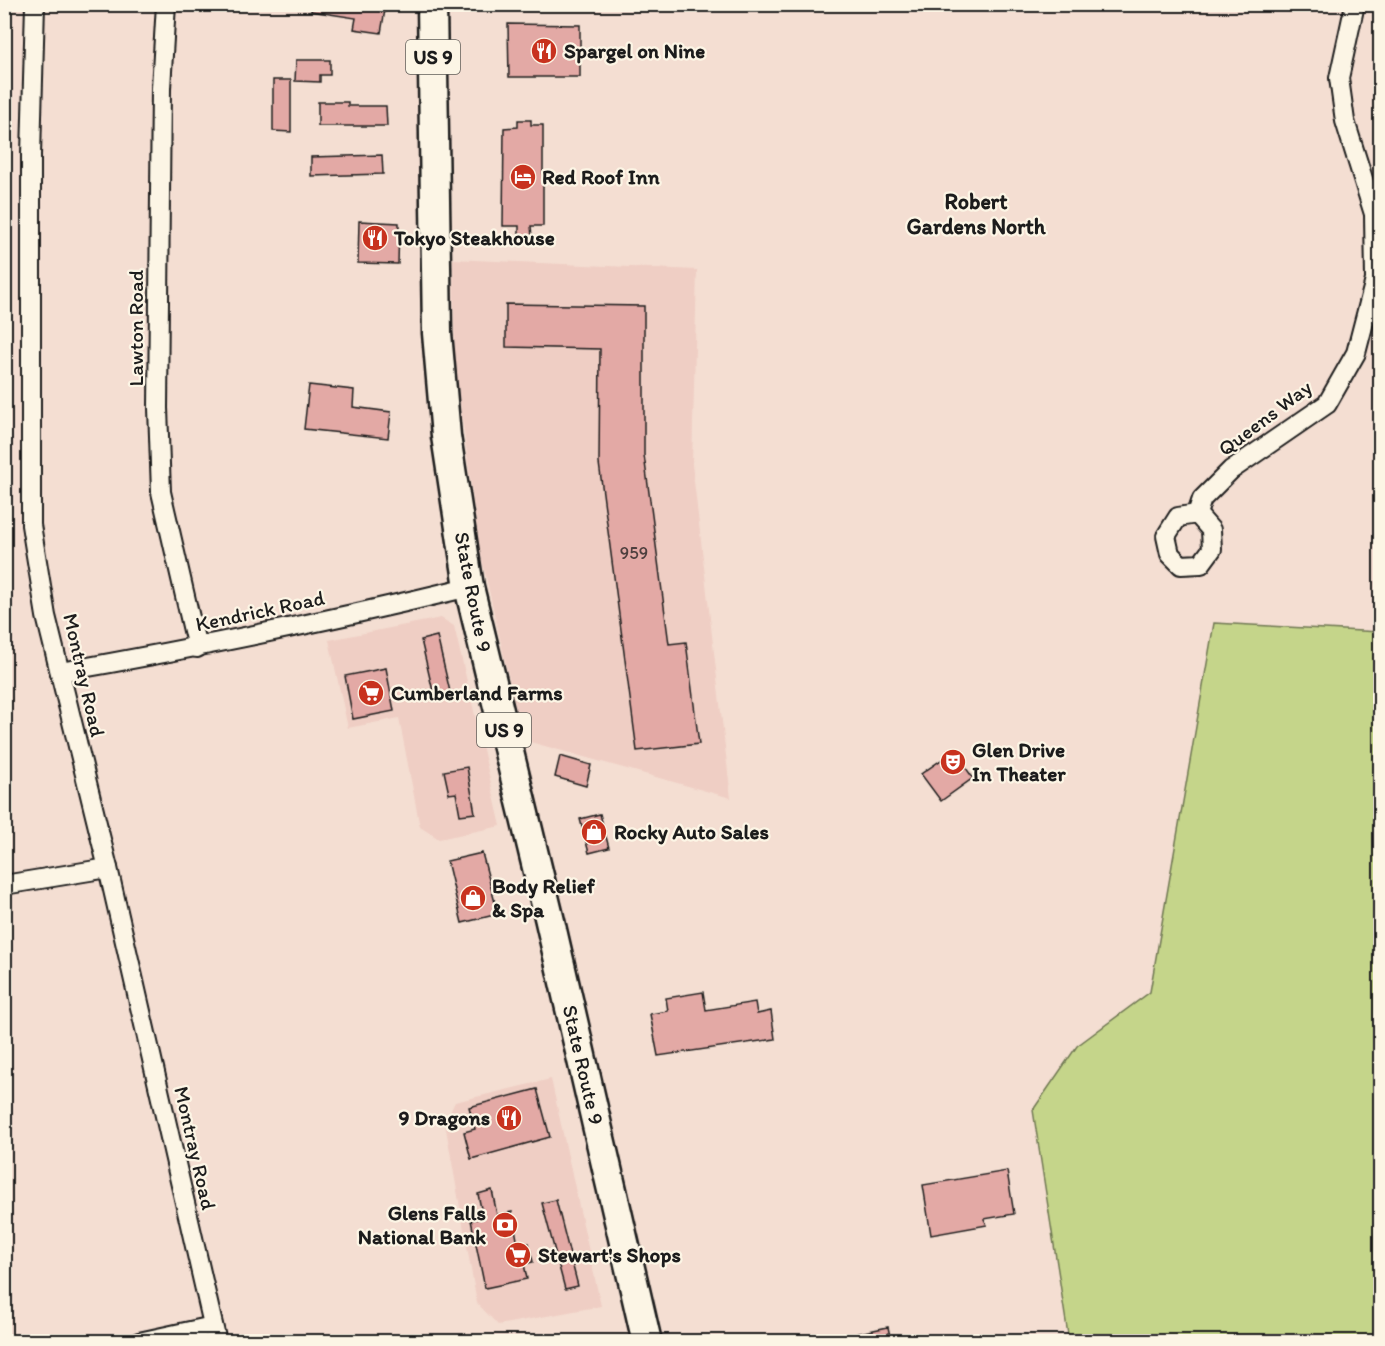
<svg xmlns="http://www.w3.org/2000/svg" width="1385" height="1346" viewBox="0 0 1385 1346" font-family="Itim,sans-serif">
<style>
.built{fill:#efcec4}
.green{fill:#c5d58a;stroke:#707853;stroke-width:1.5}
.building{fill:#e3a9a5;stroke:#1c1c1c;stroke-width:1.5}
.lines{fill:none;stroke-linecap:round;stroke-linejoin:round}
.street-casing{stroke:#1c1c1c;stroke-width:22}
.primary-casing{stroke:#1c1c1c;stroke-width:33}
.street{stroke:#fcf5e5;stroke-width:18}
.primary{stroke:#fcf5e5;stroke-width:28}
.labels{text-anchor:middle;stroke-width:4.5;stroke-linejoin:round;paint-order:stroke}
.number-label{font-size:18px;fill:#4e3f3e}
.shield{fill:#fcf5e5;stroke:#5f5d58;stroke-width:1.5}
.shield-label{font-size:20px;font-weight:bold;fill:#1c1c1c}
.poi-label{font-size:21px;font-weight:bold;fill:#1c1c1c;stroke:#fcf5e5;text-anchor:start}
.street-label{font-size:21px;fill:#1c1c1c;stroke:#fcf5e5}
.neighbourhood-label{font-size:22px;font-weight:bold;fill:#1c1c1c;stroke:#fcf5e5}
</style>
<rect width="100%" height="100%" fill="#f4ded2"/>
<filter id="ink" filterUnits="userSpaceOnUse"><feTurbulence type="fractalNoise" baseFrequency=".0167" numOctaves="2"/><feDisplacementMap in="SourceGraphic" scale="12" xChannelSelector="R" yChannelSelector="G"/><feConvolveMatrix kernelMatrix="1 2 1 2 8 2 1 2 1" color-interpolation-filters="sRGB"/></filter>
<g filter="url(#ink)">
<g class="built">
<polygon points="453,259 697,270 692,464 731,798 523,740 480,551 455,366"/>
<polygon points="441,618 454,626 501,826 439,839 420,827 399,718 348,728 329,640"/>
<polygon points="551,1079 601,1306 498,1325 477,1303 445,1123 455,1102"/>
</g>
<polygon class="green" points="1214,623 1380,632 1380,1341 1069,1341 1033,1110 1077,1046 1150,992"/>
<g class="building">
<polygon points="312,4 386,4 381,33 354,29 356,18 311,11"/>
<polygon points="508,24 580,25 580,77 509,77"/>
<polygon points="296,60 330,60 330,75 320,75 320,82 295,81"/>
<polygon points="273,80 291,80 291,132 273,131"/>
<polygon points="318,102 348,102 348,106 386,106 387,126 318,126"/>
<polygon points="518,120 531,120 531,125 543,125 543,226 531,226 532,237 519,237 519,226 503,226 504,128 518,127"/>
<polygon points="382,155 383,174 311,176 311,157"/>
<polygon points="359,221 399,223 398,264 358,263"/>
<polygon points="506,304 644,306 644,455 669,644 686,642 699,744 637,751 599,463 600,349 506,347"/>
<polygon points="309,385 354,390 353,407 391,412 388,438 304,429"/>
<polygon points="437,636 451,696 435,700 421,640"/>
<polygon points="386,668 394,711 353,719 345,676"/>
<polygon points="954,751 973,778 941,801 921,774"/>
<polygon points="560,756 591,765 586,786 555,777"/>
<polygon points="467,767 475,813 460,815 456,793 449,794 444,771"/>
<polygon points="600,814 609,848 589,853 580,819"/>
<polygon points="482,853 498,914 462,923 447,861"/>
<polygon points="703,992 706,1010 755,1002 757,1014 771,1011 775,1039 658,1056 650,1014 668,1011 666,998"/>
<polygon points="537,1089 550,1137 471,1159 464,1132 475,1129 469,1107"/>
<polygon points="1007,1171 1014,1214 984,1219 987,1225 931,1235 923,1185"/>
<polygon points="492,1190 497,1215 512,1212 518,1245 529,1243 533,1262 524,1264 527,1279 485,1288 471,1220 483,1218 478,1194"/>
<polygon points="556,1200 578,1286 565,1289 542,1203"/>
<polygon points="888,1327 891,1341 846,1341 845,1336"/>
</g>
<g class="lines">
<g class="street-casing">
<g id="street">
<polyline points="35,4 31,155 31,525 46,616 108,868 217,1342"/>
<polyline points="166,4 161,88 158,408 161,492 197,648"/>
<polyline points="1197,514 1202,499 1231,470 1327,404 1356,353 1375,280 1374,214 1345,121 1339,78 1355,4"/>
<polygon points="1197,514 1211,530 1212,549 1201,564 1181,565 1170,554 1166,536 1178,517"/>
<path d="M 60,672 C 197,648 333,620 469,587"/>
<polyline points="4,885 108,868"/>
<polyline points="139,1342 213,1326"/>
</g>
</g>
<g class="primary-casing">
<polyline id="primary" points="432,4 437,333 446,436 469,587 549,917 647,1342"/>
</g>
<use href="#street" class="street"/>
<use href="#primary" class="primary"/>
</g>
</g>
<defs>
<g id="restaurant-disc" transform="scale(1.35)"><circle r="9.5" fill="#c8321e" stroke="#fcf5e5"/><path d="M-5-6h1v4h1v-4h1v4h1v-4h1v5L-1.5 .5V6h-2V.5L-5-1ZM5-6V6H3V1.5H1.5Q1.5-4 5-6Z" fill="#fff"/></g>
<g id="hotel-disc" transform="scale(1.35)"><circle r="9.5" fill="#c8321e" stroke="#fcf5e5"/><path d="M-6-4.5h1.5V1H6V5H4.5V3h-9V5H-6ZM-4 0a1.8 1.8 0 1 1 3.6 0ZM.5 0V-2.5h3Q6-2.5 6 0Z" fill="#fff"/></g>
<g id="supermarket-disc" transform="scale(1.35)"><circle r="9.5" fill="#c8321e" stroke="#fcf5e5"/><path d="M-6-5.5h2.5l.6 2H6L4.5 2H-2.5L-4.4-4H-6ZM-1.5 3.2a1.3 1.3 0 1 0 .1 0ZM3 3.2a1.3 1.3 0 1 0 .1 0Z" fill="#fff"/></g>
<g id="theatre-disc" transform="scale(1.35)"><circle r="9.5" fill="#c8321e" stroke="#fcf5e5"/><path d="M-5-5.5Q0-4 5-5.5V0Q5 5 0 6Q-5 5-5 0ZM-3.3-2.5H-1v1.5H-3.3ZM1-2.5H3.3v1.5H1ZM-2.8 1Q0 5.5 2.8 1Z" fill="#fff"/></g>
<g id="shop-disc" transform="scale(1.35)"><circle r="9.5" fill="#c8321e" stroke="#fcf5e5"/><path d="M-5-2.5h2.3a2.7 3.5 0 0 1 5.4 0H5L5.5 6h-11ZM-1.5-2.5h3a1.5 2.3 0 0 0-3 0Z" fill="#fff"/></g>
<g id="bank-disc" transform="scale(1.35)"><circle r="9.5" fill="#c8321e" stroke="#fcf5e5"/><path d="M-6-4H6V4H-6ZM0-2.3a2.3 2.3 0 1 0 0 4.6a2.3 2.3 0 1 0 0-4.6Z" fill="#fff"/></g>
</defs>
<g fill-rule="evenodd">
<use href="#restaurant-disc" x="544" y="51"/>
<use href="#hotel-disc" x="523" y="177"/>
<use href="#restaurant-disc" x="375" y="238"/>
<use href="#supermarket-disc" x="371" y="693"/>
<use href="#theatre-disc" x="953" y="762"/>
<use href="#shop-disc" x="594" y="832"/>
<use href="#shop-disc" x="473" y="898"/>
<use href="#restaurant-disc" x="509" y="1118"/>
<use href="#bank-disc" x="505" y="1225"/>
<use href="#supermarket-disc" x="518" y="1255"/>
</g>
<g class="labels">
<g class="number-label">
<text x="634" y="559">959</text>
</g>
<g class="shield">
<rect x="406" y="40" width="54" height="34" rx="4.5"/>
<rect x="477" y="713" width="54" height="34" rx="4.5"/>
</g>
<g class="shield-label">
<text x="433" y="64">US 9</text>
<text x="504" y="737">US 9</text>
</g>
<g class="poi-label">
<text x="564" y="58">Spargel on Nine</text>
<text x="542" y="184">Red Roof Inn</text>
<text x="394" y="245">Tokyo Steakhouse</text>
<text x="391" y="700">Cumberland Farms</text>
<text x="972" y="757">Glen Drive<tspan x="972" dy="24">In Theater</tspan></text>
<text x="614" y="839">Rocky Auto Sales</text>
<text x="492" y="893">Body Relief<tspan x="492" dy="24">&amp; Spa</tspan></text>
<text x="490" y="1125" text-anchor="end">9 Dragons</text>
<text x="486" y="1220" text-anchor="end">Glens Falls<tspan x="486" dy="24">National Bank</tspan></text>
<text x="538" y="1262">Stewart's Shops</text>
</g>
<g class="street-label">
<text transform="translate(136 328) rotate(-90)" y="7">Lawton Road</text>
<text transform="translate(1265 418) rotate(-37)" y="7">Queens Way</text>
<text transform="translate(473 592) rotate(79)" y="7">State Route 9</text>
<text transform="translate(260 611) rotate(-12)" y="7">Kendrick Road</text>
<text transform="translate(84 675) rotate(77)" y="7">Montray Road</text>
<text transform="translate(583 1065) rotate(77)" y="7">State Route 9</text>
<text transform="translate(195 1148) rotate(77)" y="7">Montray Road</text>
</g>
<g class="neighbourhood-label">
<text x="976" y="209">Robert<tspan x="976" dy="25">Gardens North</tspan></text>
</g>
</g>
<rect width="1385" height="1346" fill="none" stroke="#fcf5e5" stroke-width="24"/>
<rect x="12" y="12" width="1361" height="1322" fill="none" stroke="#1c1c1c" stroke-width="2" filter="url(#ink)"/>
</svg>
